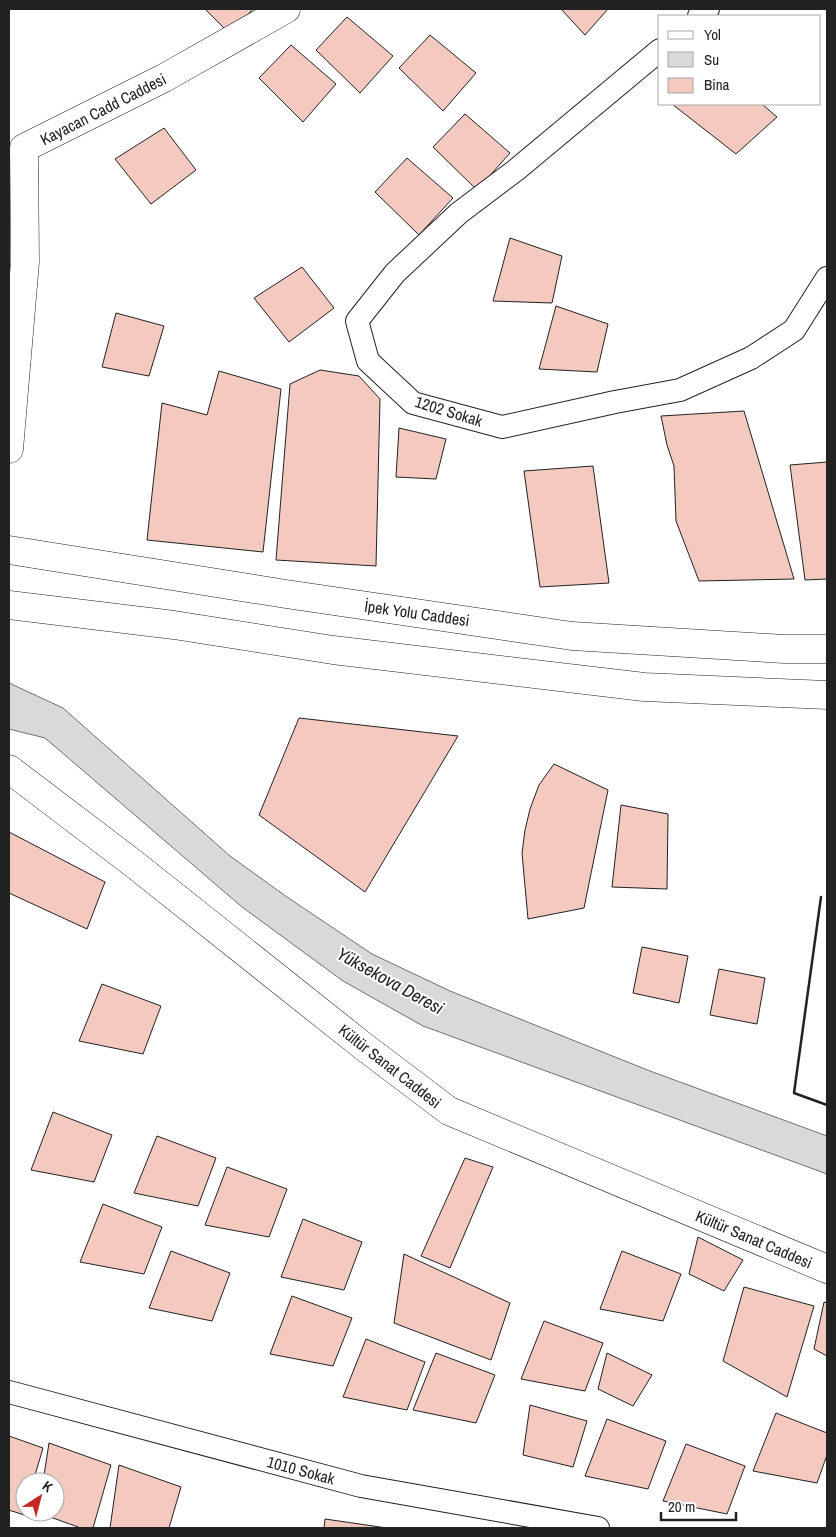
<svg xmlns="http://www.w3.org/2000/svg" width="836" height="1537" viewBox="0 0 836 1537" font-family="'Archivo Narrow',sans-serif">
<style>
.water{fill:#d9d9d9;stroke:#6f6f6f}
.building{fill:#f3c9c0;stroke:#222}
.lines{fill:none;stroke-linecap:round;stroke-linejoin:round}
.street-casing{stroke:#222;stroke-width:24}
.secondary-casing{stroke:#222;stroke-width:29}
.highway-casing{stroke:#222;stroke-width:29}
.street{stroke:#fff;stroke-width:22}
.secondary{stroke:#fff;stroke-width:28}
.highway{stroke:#fff;stroke-width:28}
.wall{stroke:#222;stroke-width:2.5}
.labels{text-anchor:middle;stroke-width:4;stroke-linejoin:round;paint-order:stroke}
.street-label{font-size:16px;fill:#222;stroke:#fff}
.water-label{font-size:18px;font-style:italic;fill:#222;stroke:#fff}
</style>
<rect width="100%" height="100%" fill="#fff"/>
<polygon class="water" points="9,683 63,708 230,856 287,897 372,954 450,991 650,1071 827,1136 827,1174 423,1026 343,981 242,907 45,738 9,729"/>
<g class="building">
<polygon points="205,9 253,9 230,34"/>
<polygon points="561,9 608,9 585,35"/>
<polygon points="347,17 393,56 360,93 316,50"/>
<polygon points="430,35 476,73 443,111 399,68"/>
<polygon points="291,45 336,84 303,122 259,78"/>
<polygon points="672,104 762,104 777,117 736,154"/>
<polygon points="465,114 510,153 477,190 433,147"/>
<polygon points="164,128 196,170 151,204 115,159"/>
<polygon points="407,158 453,198 419,235 375,192"/>
<polygon points="510,238 562,256 552,303 493,301"/>
<polygon points="302,267 334,308 289,342 254,298"/>
<polygon points="556,306 608,324 597,372 539,369"/>
<polygon points="116,313 164,326 149,376 102,367"/>
<polygon points="320,370 359,376 380,399 376,566 276,560 290,384"/>
<polygon points="219,371 281,389 263,552 147,540 162,403 207,415"/>
<polygon points="744,411 794,579 699,581 676,521 674,466 667,445 661,416"/>
<polygon points="399,428 446,439 436,479 396,477"/>
<polygon points="827,462 827,579 805,580 790,465"/>
<polygon points="593,466 609,583 540,587 524,471"/>
<polygon points="299,718 458,736 365,892 259,815"/>
<polygon points="554,764 608,790 584,908 528,919 522,853 525,830 530,809 539,785"/>
<polygon points="621,805 668,814 667,889 612,887"/>
<polygon points="9,832 105,882 87,929 9,893"/>
<polygon points="642,947 688,956 679,1003 633,993"/>
<polygon points="719,969 765,978 757,1024 710,1015"/>
<polygon points="102,984 161,1006 143,1054 79,1041"/>
<polygon points="53,1112 112,1135 94,1182 31,1170"/>
<polygon points="157,1136 216,1158 198,1206 134,1193"/>
<polygon points="465,1158 493,1167 450,1268 421,1256"/>
<polygon points="227,1167 287,1189 269,1237 205,1225"/>
<polygon points="103,1204 162,1227 144,1274 80,1262"/>
<polygon points="303,1219 362,1242 344,1290 281,1277"/>
<polygon points="698,1237 743,1260 724,1291 689,1274"/>
<polygon points="171,1251 230,1273 212,1321 149,1308"/>
<polygon points="622,1251 681,1274 663,1321 600,1309"/>
<polygon points="404,1254 510,1303 491,1360 394,1323"/>
<polygon points="744,1287 814,1306 787,1397 723,1361"/>
<polygon points="292,1296 352,1318 333,1366 270,1354"/>
<polygon points="824,1302 827,1303 827,1356 814,1349"/>
<polygon points="544,1321 603,1343 585,1391 521,1379"/>
<polygon points="366,1339 425,1362 407,1410 343,1397"/>
<polygon points="436,1353 495,1375 476,1423 413,1410"/>
<polygon points="607,1353 652,1375 633,1406 598,1389"/>
<polygon points="530,1405 587,1421 573,1467 523,1455"/>
<polygon points="776,1413 827,1433 827,1455 817,1483 753,1471"/>
<polygon points="607,1419 666,1441 648,1489 585,1476"/>
<polygon points="9,1436 43,1448 33,1482 25,1482 24,1515 9,1510"/>
<polygon points="49,1443 111,1465 93,1528 81,1528 39,1513 55,1512 55,1482 43,1482"/>
<polygon points="686,1444 745,1466 727,1514 663,1501"/>
<polygon points="119,1465 181,1487 169,1528 110,1528"/>
<polygon points="325,1519 387,1528 324,1528"/>
</g>
<g class="lines">
<g class="street-casing">
<g id="street">
<polyline points="699,16 708,9"/>
<polyline points="660,50 516,170 459,213 395,273 357,321 368,361 413,403 502,427 615,402 680,390 751,358 794,330 827,278"/>
<polyline points="9,1392 361,1486 598,1528"/>
</g>
</g>
<g class="secondary-casing">
<g id="secondary">
<polyline points="9,449 25,262 24,148 164,78 286,9"/>
<polyline points="9,769 134,864 363,1046 449,1111 827,1269"/>
</g>
</g>
<g class="highway-casing">
<g id="highway">
<polyline points="9,550 286,594 572,636 784,649 827,649"/>
<polyline points="9,605 174,625 333,650 644,687 827,695"/>
</g>
</g>
<use href="#street" class="street"/>
<use href="#secondary" class="secondary"/>
<use href="#highway" class="highway"/>
<polyline class="wall" points="821,897 794,1093 827,1105"/>
</g>
<g class="labels">
<g class="street-label">
<text transform="translate(103 109) rotate(-27)" y="6">Kayacan Cadd Caddesi</text>
<text transform="translate(449 411) rotate(17)" y="6">1202 Sokak</text>
<text transform="translate(417 613) rotate(8)" y="6">İpek Yolu Caddesi</text>
<text transform="translate(390 1066) rotate(38)" y="6">Kültür Sanat Caddesi</text>
<text transform="translate(754 1239) rotate(23)" y="6">Kültür Sanat Caddesi</text>
<text transform="translate(301 1470) rotate(15)" y="6">1010 Sokak</text>
</g>
<g class="water-label">
<text transform="translate(390 981) rotate(29)" y="6">Yüksekova Deresi</text>
</g>
</g>
<rect width="836" height="1537" fill="none" stroke="#222222" stroke-width="20"/>
<rect x="658" y="15" width="162" height="90" fill="#ffffff" stroke="#a7a7a7"/>
<rect x="668" y="31" width="25" height="8" fill="#ffffff" stroke="#a7a7a7"/>
<text x="704" y="40" font-size="15" fill="#222222">Yol</text>
<rect x="668" y="52" width="25" height="15" fill="#d9d9d9" stroke="#a7a7a7"/>
<text x="704" y="65" font-size="15" fill="#222222">Su</text>
<rect x="668" y="78" width="25" height="15" fill="#f3c9c0" stroke="#a7a7a7"/>
<text x="704" y="90" font-size="15" fill="#222222">Bina</text>
<g transform="translate(40 1497) rotate(36)"><circle r="24" fill="#ffffff" stroke="#a7a7a7"/>
<path d="M0-4L9 19L0 12L-9 19Z" fill="#c62828"/>
<text y="-8" font-size="14" font-weight="bold" text-anchor="middle" fill="#222222">K</text>
</g>
<path d="M661 1512v8h75v-8" fill="none" stroke="#222222" stroke-width="2.5"/>
<text x="668" y="1512" font-size="15" fill="#222222" stroke="#ffffff" stroke-width="4" paint-order="stroke">20 m</text>
</svg>
